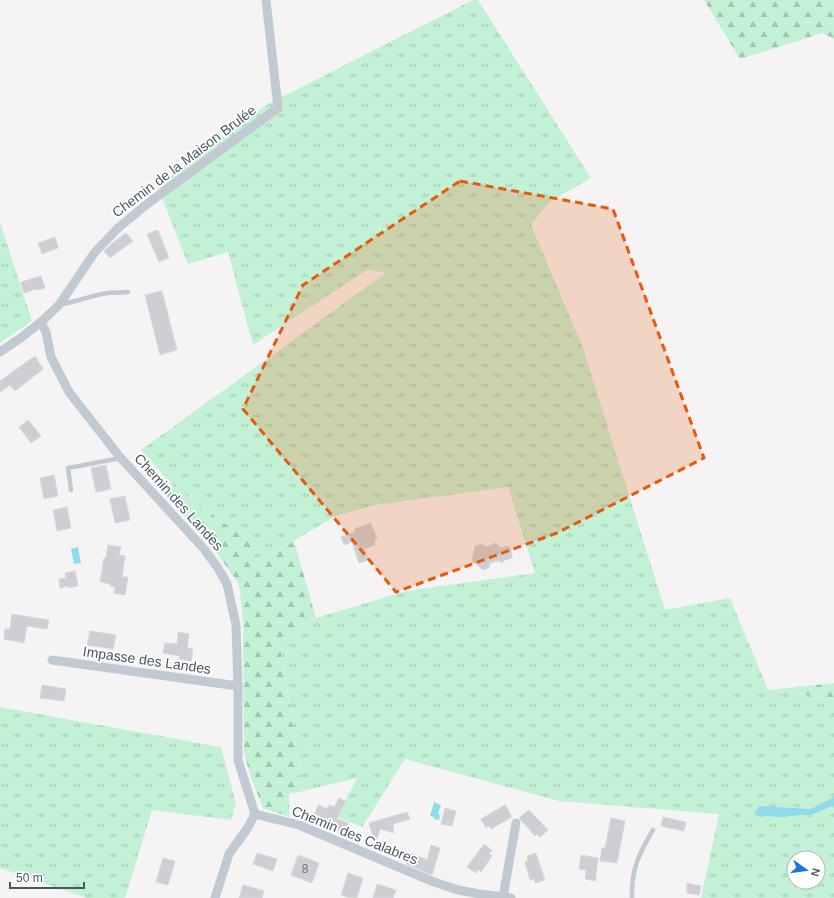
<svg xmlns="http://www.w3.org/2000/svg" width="834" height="898" viewBox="0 0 834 898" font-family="Helvetica,sans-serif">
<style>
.grass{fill:url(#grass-tufts);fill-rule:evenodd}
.forest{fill:url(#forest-firs)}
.water{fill:#90daee}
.building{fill:#cdcfd5;stroke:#d7d9de}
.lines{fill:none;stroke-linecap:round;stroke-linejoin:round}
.lane{stroke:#c1cad2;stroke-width:4.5}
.street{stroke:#c1cad2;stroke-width:9}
.marked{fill:#e8590c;fill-opacity:0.2;stroke:#e8590c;stroke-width:3;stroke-dasharray:8 5;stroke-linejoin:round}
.labels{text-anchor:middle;stroke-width:3.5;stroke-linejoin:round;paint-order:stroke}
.number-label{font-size:12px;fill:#6b747e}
.street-label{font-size:14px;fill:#4a5661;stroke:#fff}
</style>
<defs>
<pattern id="grass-tufts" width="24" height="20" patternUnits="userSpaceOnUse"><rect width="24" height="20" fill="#c3f1d5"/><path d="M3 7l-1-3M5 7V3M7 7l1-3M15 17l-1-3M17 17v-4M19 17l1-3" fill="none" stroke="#a0c6b0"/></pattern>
<pattern id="forest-firs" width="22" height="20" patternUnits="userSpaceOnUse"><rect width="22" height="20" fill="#c3f1d5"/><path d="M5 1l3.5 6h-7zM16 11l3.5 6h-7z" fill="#a0c6b0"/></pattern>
</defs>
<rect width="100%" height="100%" fill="#f5f3f3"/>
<g class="grass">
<path d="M 473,0 L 478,0 L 591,178 L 549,202 L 531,225 L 583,348 L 665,610 L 730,598 L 768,690 L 834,698 L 834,898 L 701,898 L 719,814 L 559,801 L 405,759 L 362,827 L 337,817 L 357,778 L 303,791 L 279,637 L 316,618 L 406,591 L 535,573 L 508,487 L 375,505 L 336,516 L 257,562 L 254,545 L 173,486 L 141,450 L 386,273 L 368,269 L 253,345 L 228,252 L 188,264 L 163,200 L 159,185 L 268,104 ZM 794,858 L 818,858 L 818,882 L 794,882 Z"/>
<polygon points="0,222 32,321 0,343"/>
<polygon points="0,707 221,747 236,804 231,820 152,810 125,898 87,898 0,868"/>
</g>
<g class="forest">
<polygon points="704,0 834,0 834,39 823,33 740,59"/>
<polygon points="173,486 254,545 257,562 294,541 316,618 279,638 303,791 289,794 289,817 263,808 251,778 244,753 243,620 239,584 219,556 166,495"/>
<polygon points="834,683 834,698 768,690"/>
</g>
<g class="water">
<polygon points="78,547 81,563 74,564 71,549"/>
<polygon points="834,797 834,808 832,806 813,814 778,817 753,815 754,815 759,806 811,809"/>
<polygon points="434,802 441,805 438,814 440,815 439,820 434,819 434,817 430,816"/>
</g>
<g class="building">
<polygon points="158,230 169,258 159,262 147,234"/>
<polygon points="126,233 133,241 110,258 104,251 111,244"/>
<polygon points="55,237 58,248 42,254 38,243"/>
<polygon points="41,276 45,288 37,290 36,289 24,293 21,282"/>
<polygon points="162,291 177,350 160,355 145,295"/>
<polygon points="35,356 43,369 15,391 10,385 0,392 0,381"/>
<polygon points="28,420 41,436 31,443 19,427"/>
<polygon points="106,465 111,489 96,492 91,468"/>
<polygon points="54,475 58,496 44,499 40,478"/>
<polygon points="125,496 130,520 115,523 110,499"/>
<polygon points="67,507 71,528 57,531 53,510"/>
<polygon points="371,523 373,530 374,530 377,539 374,540 375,545 364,549 368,560 359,563 352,542 344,545 341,537 355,532 354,529"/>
<polygon points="496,543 501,548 508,546 511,549 512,558 505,560 502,563 499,561 490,563 489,568 483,570 472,561 475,546 482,544 486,547"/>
<polygon points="108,545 121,547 119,555 125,556 122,577 128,577 125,595 114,593 115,587 110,586 110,584 100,582 104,558 106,558"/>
<polygon points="75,571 78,586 69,588 68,586 60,588 59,579 66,578 65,573"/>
<polygon points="12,614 49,620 47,629 27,626 24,643 4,639 5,629 10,629"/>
<polygon points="90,631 116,635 113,649 87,645"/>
<polygon points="178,632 189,634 187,648 193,649 191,661 179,659 180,656 163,653 165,643 177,644"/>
<polygon points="42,685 66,689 64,701 40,698"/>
<polygon points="339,798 346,801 334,824 314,814 319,805 327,809 329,805 334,807"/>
<polygon points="505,805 512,817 491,829 489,826 486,828 481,819"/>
<polygon points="445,808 456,811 452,826 441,824"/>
<polygon points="529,810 548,830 540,837 537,834 535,836 519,818"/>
<polygon points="407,812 410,819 393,824 394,833 380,829 375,845 369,823"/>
<polygon points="663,817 686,822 684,831 661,826"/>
<polygon points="611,818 625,821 617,863 600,861 602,848 605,848"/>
<polygon points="337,819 348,823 344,833 333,829"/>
<polygon points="484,844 492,850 489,854 492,856 481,872 478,869 476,873 467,867"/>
<polygon points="431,845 440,848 432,875 406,864 411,853 427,860"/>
<polygon points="257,853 277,859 273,871 253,864"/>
<polygon points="536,853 545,880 535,883 534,879 530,880 525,862 528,860 527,856"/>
<polygon points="298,855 319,863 312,883 291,875"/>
<polygon points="581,855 598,858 596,874 596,881 585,879 586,870 579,869"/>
<polygon points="163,858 175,861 168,885 156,882"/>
<polygon points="348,873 363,878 357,898 350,898 341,895"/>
<polygon points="687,883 701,886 699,895 687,893"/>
<polygon points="377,884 396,890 393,898 373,898"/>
<polygon points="243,885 264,891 262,898 239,898"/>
</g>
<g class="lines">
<g class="lane">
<path d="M 61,304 C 77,302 92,295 108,293 C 115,292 121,293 128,292"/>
<polyline points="71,490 68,468 121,458"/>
<path d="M 632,898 C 631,870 639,853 653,830"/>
</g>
<g class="street">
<polyline points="41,322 46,332 51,357 69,392 119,456 204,549 218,568 227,584 236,625 238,686 238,760 255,814"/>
<polyline points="0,352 22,337 41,322 59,305 95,252 118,228 147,204 278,108 266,0"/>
<polyline points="52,660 238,686"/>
<polyline points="255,814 299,825 434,882 458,890 480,894 511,898"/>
<polyline points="503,897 516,823"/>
<polyline points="215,898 229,854 247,829 255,814"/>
</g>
</g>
<path class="marked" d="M 460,181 L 613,209 L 704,458 L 557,533 L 396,592 L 243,409 L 303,285 Z"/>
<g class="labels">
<g class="number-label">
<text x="305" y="873">8</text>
</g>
<g class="street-label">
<text transform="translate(184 161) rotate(-37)" y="5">Chemin de la Maison Brulée</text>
<text transform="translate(179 502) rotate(48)" y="5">Chemin des Landes</text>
<text transform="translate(147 660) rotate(8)" y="5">Impasse des Landes</text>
<text transform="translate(355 835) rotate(22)" y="5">Chemin des Calabres</text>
</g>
</g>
<g transform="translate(806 870) rotate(104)"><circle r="19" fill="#ffffff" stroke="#b7bbc0"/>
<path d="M0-3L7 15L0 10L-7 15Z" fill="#1a73e8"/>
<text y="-6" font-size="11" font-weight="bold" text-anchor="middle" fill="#4a5661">N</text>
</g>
<path d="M10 882v6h74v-6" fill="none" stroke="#4a5661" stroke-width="2"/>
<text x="16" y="882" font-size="12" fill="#4a5661" stroke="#ffffff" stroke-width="3" paint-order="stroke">50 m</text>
</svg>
